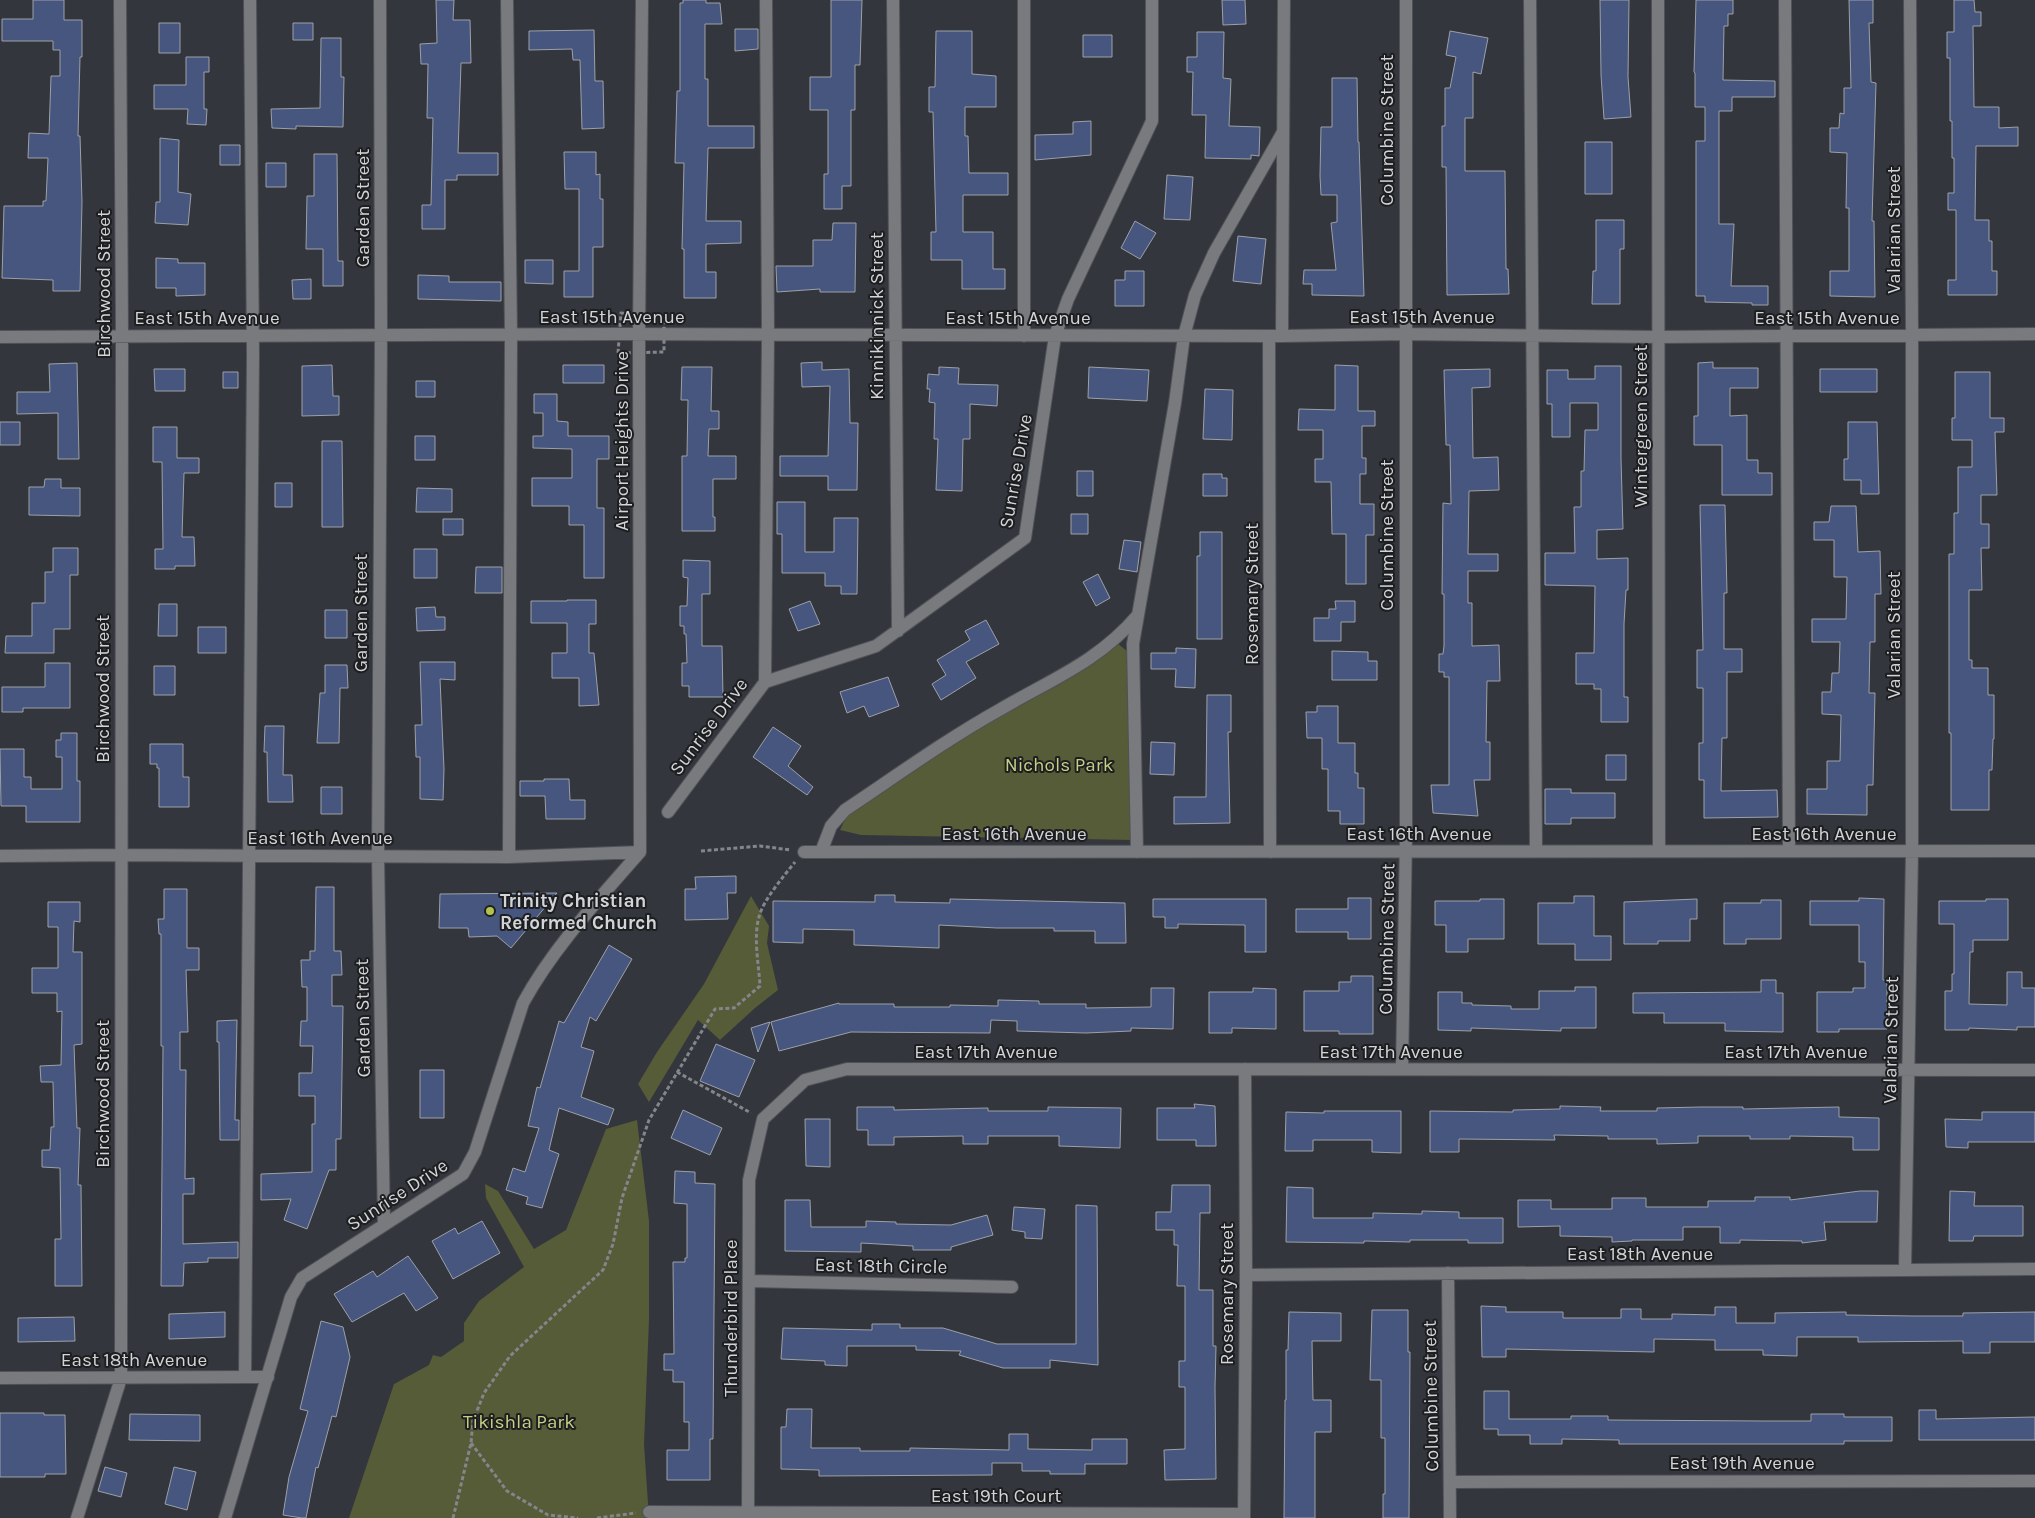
<svg xmlns="http://www.w3.org/2000/svg" width="2035" height="1518" font-family="Karla,sans-serif">
	<style>
		.green { fill: #565b38 }
		.building { fill: #46567e; stroke: #9da0a8 }
		.lines { fill: none; stroke-linecap: round; stroke-linejoin: round }
		.minor-casing { stroke: #505258; stroke-width: 14 }
		.path { stroke: #84868b; stroke-width: 3; stroke-dasharray: 4 2.5; stroke-linecap: butt }
		.minor { stroke: #797a7d; stroke-width: 12 }
		.poi-dot { fill: #b3c24b; stroke: #1c1e20; stroke-width: 2 }
		.labels { text-anchor: middle; stroke-width: 4; stroke-linejoin: round; paint-order: stroke }
		.street-label { font-size: 19px; fill: #d3d4d8; stroke: #1c1e20 }
		.park-label { font-size: 19px; fill: #c4d084; stroke: #1c1e20 }
		.poi-label { font-size: 19px; font-weight: bold; fill: #d3d4d8; stroke: #1c1e20; text-anchor: start }
	</style>
	<rect width="100%" height="100%" fill="#33363c"/>
	<path class="green" d="M1117 643 1132 655V840L861 835 840 830 850 809Z
		M751 896 769 926 767 943 778 990 755 1008 720 1040 698 1020 649 1102 638 1084 657 1052 704 984Z
		M637 1120 649 1221V1320L644 1444 649 1518H349L394 1384 429 1365 433 1355 441 1357 464 1341V1323L479 1301 524 1267 486 1198 485 1184 498 1191 534 1249 566 1230 606 1129Z"/>
	<path class="building" d="M33 0H64V20H82V57H80L78 136H80L82 202 80 291H53V280L2 278 4 206H43V201H46L48 158H28L29 133 49 134 51 76H60V50H53V41H2V19H33Z
		M436 0H454L453 20H470L471 63H461L458 153H498V175H457V180H445V229H422V205H431L433 118H427L428 64H421L420 44 437 43Z
		M683 0H706V3H720L722 24H705V79H708V126H754V148H708L706 221H741V243L706 244V272H716V298H684V249H682L684 163H675L677 91H680V3H683Z
		M831 0H862L860 65H855V110H851V186H842V209H824V174H828V110H810V77H831Z
		M1222 0H1245L1246 24 1223 25Z
		M1600 0H1629L1628 77 1631 117 1604 119 1601 75Z
		M1696 0H1733V14H1728V26H1724L1723 80 1775 81V97H1732V111H1719V224H1734L1731 286H1768V305H1752V303L1705 302V296H1696V141H1705V107H1695V73L1694 72Z
		M1849 0H1873V23H1869L1871 82 1876 83 1872 221H1874L1875 297 1830 296V271H1849V208H1846L1847 153 1830 152V128H1839L1840 113 1844 114V88H1851Z
		M1954 0H1974L1975 12H1981V26H1973L1974 107H1999V128L2018 127V146H1976L1975 220H1989V241H1992V271H1997V295H1948V280H1956V210H1948V193H1954V158H1952V121H1950V58H1947V32H1954Z
		M159 23H180V53H159Z
		M293 23H313V40H293Z
		M735 29H758V49L735 51Z
		M594 30 595 81H603L604 128 582 129 580 60H573L572 49 529 50V31Z
		M936 31H972V74L996 76V107H965V136H968L969 173H1008V195H963V232H993V269H1005V289H962V260H931V232H936L933 112H929V87H935Z
		M1450 31 1488 38 1481 74 1473 72V118H1465V171H1505L1506 269H1508L1509 294 1447 295 1446 167H1442V126H1445V88H1450L1456 57 1446 55Z
		M1197 32H1224L1223 78 1231 79 1229 126 1260 127 1259 156 1251 155V159L1205 158 1206 115H1192L1193 72H1187V57H1197Z
		M1083 35H1112V57H1083Z
		M321 38H341V77H344L343 127 296 126V129L272 128 271 109 320 108Z
		M186 57H209V72H204V109H207L206 125 187 124 188 109H154V85H186Z
		M1332 78H1357L1358 142H1359L1364 296 1312 295V284H1303L1304 270H1336L1331 223 1337 222V195H1321L1320 176 1321 127H1332Z
		M1091 121V155L1035 160V135L1073 134V122Z
		M160 138 179 140 178 192 191 194 188 225 155 223 156 202H160Z
		M1585 142H1612V194H1585Z
		M220 145H240V165H220Z
		M564 152H596V175L600 174V199H603V247H593V297H564V271H579V189H565Z
		M314 154H337L338 261H343V286H323V249H306L307 196H314Z
		M266 163H286V187H266Z
		M1167 175 1193 177 1190 220 1164 219Z
		M1596 220H1624V249H1620V304H1592L1593 271H1596Z
		M1135 221 1156 233 1140 259 1121 248Z
		M833 223H856L855 292H820V289L777 292 776 266H813V240H832Z
		M1238 236 1266 239 1261 284 1233 281Z
		M156 258 178 259V263H205V295L176 296V288H156Z
		M525 260H553V284L525 283Z
		M1125 271H1144V306H1115V280H1125Z
		M418 275 449 276V282H501V301L418 299Z
		M311 279V299H293L292 280Z
		M822 362V370L849 369 850 423H858L857 490H828V476H780V456H828L830 386 802 387 801 363Z
		M1713 362V368H1758V388H1730V416L1747 415V460H1758V473H1772V495H1722V445H1694V416H1698V363Z
		M77 363 79 459H58V413L17 414V392H50L49 364Z
		M332 365 333 396H339V415L302 416V366Z
		M563 365H604V383H563Z
		M1335 365 1358 366V411H1375V426H1362V458H1366V474H1360V504H1374V535H1366V584H1346V534H1332L1331 482H1315V459H1323V430H1298L1299 409 1335 410Z
		M1595 366H1621V459L1623 529 1597 530V559L1628 558V590H1626L1624 624V697H1628V722H1601V689H1594V684H1576V653H1594L1595 586 1545 585V553H1575L1574 507H1581V471H1584L1585 430H1598V403H1570V437H1552V404H1547V370H1568V379H1595Z
		M682 367H712L711 411H719V429H709L708 456H736V479H713V517H715V531H682V456H687L688 400H681Z
		M939 367 959 368 958 384 998 385 997 406 970 404V439H963L962 491 936 490 938 439H934L935 403 929 402 930 389H927L928 374 939 375Z
		M1089 367 1149 370 1147 401 1088 398Z
		M154 369H185V391H155Z
		M1490 369V387L1472 388 1473 458 1498 457 1499 490 1469 491 1468 554H1498V571H1468V603H1472V646L1499 645 1500 681H1487L1486 742H1490V780H1474L1478 816 1433 813 1431 785H1449V677H1444V672H1439V654H1443L1444 646V594H1442L1443 503 1451 504 1450 445H1446L1444 370Z
		M1820 369H1877V392H1820Z
		M223 372H238V388H223Z
		M1955 372H1990V418H2004V432H1995L1997 495H1981V524H1989V548H1981L1982 590H1969V660H1972V668H1988V695H1994V739H1993L1992 770H1989V810H1951V733H1949V554H1954V513H1958V467H1972V440H1952V418H1955Z
		M416 381H435V397H416Z
		M1205 389 1233 390 1232 440 1203 439Z
		M534 394H557V421L568 422V436H609V459H597V508H604V578H584V525H569V506H532V478H572V449L533 448V436H543V413H534Z
		M0 422H20V445H0Z
		M1848 422H1877L1879 494H1861V480H1844V459H1848Z
		M153 427H177V458H199V473H184L182 537H194L195 566H175V569H155V549H163L162 462H153Z
		M415 436H435V460H415Z
		M322 441H342L343 527H322Z
		M1077 471H1093V496H1077Z
		M1203 474H1222V478H1227V496H1203Z
		M45 479H61V488H80V516L29 515V487H44Z
		M275 483H292V507H275Z
		M417 488 452 489V512H416Z
		M777 502H805V552H834V518H858L857 594H841V586H825V573H782V534H777Z
		M1700 505H1725L1727 593H1724V649H1742V672H1727V738H1722L1721 791 1777 790 1778 817 1704 818V780H1699V743H1703V688H1697V650H1703Z
		M1831 506H1856L1858 552 1880 551 1881 594H1875V642H1870L1869 693H1875L1874 738 1873 785H1867V815L1807 814V789H1827V761H1840L1841 715 1822 714V692H1831L1832 673H1839L1840 642H1812V619H1846L1847 577H1834V540H1814V522H1829Z
		M1071 514H1088V534H1071Z
		M443 519H463V535H443Z
		M1200 532H1222V639H1197V556H1200Z
		M1124 540 1141 542 1137 572 1119 569Z
		M53 548H78V575H70V629H54V653H5L6 636H32V603H45V572H53Z
		M414 549H437V578H414Z
		M683 560 710 561V594H702V646H722L723 697H689V686H682V663H687L686 634H684V626H680V606H687L688 578 683 577Z
		M476 567H502V593H475Z
		M1098 574 1110 598 1096 606 1083 582Z
		M567 600H596V624H589V653H594L599 705 579 706V678H552V653H567V623H531V601H567Z
		M810 601 820 624 798 631 789 609Z
		M1335 601H1355V622H1341V641H1314V618H1329V609H1336Z
		M159 604H177V636H158Z
		M435 607 436 617H445V630L417 631 416 608Z
		M325 610H347V638H325Z
		M986 620 999 644 966 662 976 678 941 700 932 684 946 675 937 660 970 640 965 631Z
		M198 627H226V653H198Z
		M1176 648 1196 649 1195 688 1175 687 1176 669H1151V653H1176Z
		M1332 651 1368 652V661H1377V680H1332Z
		M420 662H455V680L440 679 444 769 443 800 420 799V757H416L415 725H422Z
		M45 663H70V708H23V712H2V687H45Z
		M325 665H347L348 688H340L339 743H317L320 693H325Z
		M154 666H175V695H154Z
		M888 677 899 706 869 717 864 706 847 713 840 692Z
		M1207 695H1231V732H1228L1230 823 1174 824V797H1206Z
		M1317 706H1338V743H1355V773H1358V788H1364V824H1340V811H1328V769H1322V738H1307L1306 712H1317Z
		M265 726H284L283 775H292L293 802H268L267 752H264Z
		M773 727 801 746 788 766 813 787 807 795 753 757Z
		M61 733H77V781H80V822H26V806H1L0 749H24V777H31V789H62V757H56V740H61Z
		M1151 742 1175 743 1174 775 1150 774Z
		M150 744H183V777H189V807H159V768H157V764H150Z
		M1606 755H1626V780H1606Z
		M544 779H569L570 800H585V819H546L545 796H520V781H544Z
		M321 787H342V814H321Z
		M1545 789H1571V793H1615V818H1571V824H1545Z
		M736 876V893H727L728 919 685 920V889H696L695 877Z
		M316 887H334V951H341L342 975H332V1006H343L341 1139H336V1170H329L307 1229 284 1220 291 1199 261 1200V1174L312 1172V1124H315V1096H299V1073H312L313 1046H300L301 1021H307V987H302L301 960H310V951H315Z
		M164 889H187V948H199V970H186L188 1032H180V1070H186L185 1179 194 1178V1194H183V1244L238 1242V1258H208V1262L184 1263 183 1286H161L163 1046H161V934H159L158 919H164Z
		M557 893 511 948 497 936 469 937 468 928H439L440 894Z
		M875 895H895V902L950 903V899L1125 903 1126 943H1095V931H1054V928H997L939 925V948L854 945V930L803 929V943L773 942V901L875 902Z
		M1574 896H1594V936H1611V960H1575V944H1538V903H1574Z
		M1348 898H1371V939H1348V932H1296V909H1348Z
		M1859 898 1884 899 1883 980H1887V1029H1839V1032H1817V992H1853V988H1865V962H1859V925H1810V901H1859Z
		M1153 899H1266V952H1245V925L1178 924V928H1165V917H1153Z
		M1480 899H1504V939H1468V952H1446V925H1435V901H1480Z
		M1697 899V919H1690V941H1658V944H1624V902Z
		M1986 899H2008V940H1973V952H1970L1969 1004 2007 1005V972H2022V988H2035V1027H2017V1030L1969 1028V1030H1945V991H1952V974H1954V924H1939V901H1986Z
		M1761 900H1781V939H1746V944H1724V903H1761Z
		M48 902H80V922L74 921 73 952H82V1044L74 1045 77 1128H80L78 1185H81L82 1286H55V1239H61L60 1168 42 1167V1150H50L51 1127H54L53 1082H41L40 1066 61 1065 62 1011 57 1012V993H32V968H58V927H48Z
		M609 945 632 959 596 1021 590 1017 581 1047 594 1051 581 1097 614 1109 608 1125 559 1108 549 1150 559 1154 542 1208 526 1204 528 1197 506 1190 513 1168 525 1172 539 1128 528 1126 537 1087 540 1088 559 1021 564 1023Z
		M1351 976H1373V1034H1339V1031H1304V991H1339V982H1351Z
		M1761 980H1776V993H1783V1032L1725 1031V1023H1664V1013H1633V993L1761 992Z
		M1575 987H1596V1028H1561V1031L1471 1028V1031L1438 1030V992H1462V1003H1472V1005L1511 1006V1009H1539V991H1575Z
		M1151 988H1174L1173 1029 1131 1028V1031L1086 1033 1017 1031V1021L991 1020 990 1033 851 1032 779 1051 771 1022 839 1003V1004H894V1007H950V1005L998 1006V1000L1039 1001V1004H1086V1008L1151 1007Z
		M1253 988 1276 989V1029L1232 1028V1033H1209V992H1253Z
		M237 1020 235 1120H239V1140H220L219 1042H217V1021Z
		M770 1022 758 1052 751 1028Z
		M716 1044 755 1060 739 1097 700 1081Z
		M420 1070H444V1118H420Z
		M1194 1104 1215 1106 1216 1146H1196V1140H1157V1108H1195Z
		M1560 1106 1601 1107 1600 1111H1657V1108L1701 1107H1743V1109L1839 1107V1117L1879 1118V1150H1853V1137L1790 1136V1139H1750V1136H1698V1143L1657 1144V1139H1608V1136L1554 1135 1555 1140 1459 1139V1152H1430V1111L1513 1112V1110L1560 1109Z
		M857 1107H894V1110L988 1108V1111H1048V1107L1121 1108 1120 1148 1059 1146V1136H988V1144H963V1136L894 1137V1145H868V1130H857Z
		M683 1110 722 1128 710 1155 671 1138Z
		M1324 1111H1401V1153L1372 1152V1140H1313V1151H1285L1286 1112 1324 1113Z
		M1982 1112H2035V1142H1968V1148L1946 1147 1945 1119 1982 1120Z
		M805 1119H830V1167L806 1166Z
		M675 1171 695 1172V1183L715 1184 713 1439H710V1480H667V1450H689V1422H684V1382H673V1370H664V1354H674L673 1262H685V1258H687V1204L674 1203Z
		M1172 1185H1210V1213H1200L1199 1290H1213V1346H1216L1215 1387 1216 1479 1165 1480 1164 1450 1185 1449V1387H1179V1361H1185V1286H1177L1178 1245H1174V1230H1156V1212H1171Z
		M1287 1187 1313 1188V1218H1373V1213L1422 1214V1211L1459 1212V1218H1503V1243H1468V1240H1410V1242L1364 1241V1243L1286 1242Z
		M1860 1191H1878L1877 1222H1824L1826 1240 1802 1243V1241L1740 1240V1243H1720V1227H1683V1240H1632V1241L1612 1242V1237L1560 1236V1226L1518 1227V1200H1551V1209H1612V1198H1646V1207H1708V1201H1755V1197H1790V1200Z
		M1950 1191 1975 1192 1974 1206H2023V1236H1974L1973 1241H1949Z
		M785 1200H810L811 1227H866V1221L896 1222V1224L951 1225 987 1215 993 1235 951 1247V1250H913V1246L861 1243V1252L785 1251Z
		M1076 1205 1097 1206 1098 1365 1050 1360V1368H1003L959 1355 961 1351 916 1350V1346H847V1366L825 1365V1361L781 1359 783 1328 872 1330V1324H900V1328H943L997 1344H1076Z
		M1014 1207 1045 1209 1042 1239 1025 1238V1232L1012 1230Z
		M482 1221 500 1253 453 1279 432 1241 455 1228 458 1234Z
		M408 1256 438 1298 416 1311 404 1293 352 1322 334 1294 373 1271 377 1277Z
		M1481 1306 1506 1307V1312H1563V1318H1621V1309H1641V1319H1672V1314L1715 1315V1307H1736V1323H1775V1313L1846 1312V1315L1914 1316H1963V1313L2035 1312V1342H1990V1353H1963V1341L1858 1342V1337H1797V1356L1763 1355V1350H1715V1340L1654 1339V1352L1506 1349V1357H1482Z
		M1372 1310H1408V1352H1410L1409 1518H1383V1494H1385V1438H1381V1380H1370Z
		M225 1312V1337L169 1339V1314Z
		M1289 1312 1341 1313V1341H1312L1313 1400H1331V1432H1315V1518H1284L1285 1400H1286V1350H1288Z
		M74 1317 75 1341 18 1342V1318Z
		M321 1321 343 1327 350 1357 336 1417 332 1416 318 1468 316 1467 306 1518H302L283 1515 289 1477 308 1411 300 1409Z
		M1484 1391H1509V1419H1571V1416H1608V1420L1764 1421H1811V1414H1844V1417H1892V1441H1844V1444H1619V1440L1562 1439V1444H1530V1435H1498V1429H1484Z
		M787 1409H812L811 1448H860V1451H910V1448L1009 1450V1434H1028V1449L1092 1450V1439H1127V1464H1085V1474H1050V1471H1022V1463H992V1475L819 1476V1470L781 1469V1427H786Z
		M1919 1410H1936V1419L2035 1417V1440H1919Z
		M0 1413H44V1415H65L66 1474H45V1477H0Z
		M130 1414 200 1415V1441L129 1440Z
		M105 1467 127 1473 121 1497 98 1491Z
		M174 1467 196 1472 187 1510 165 1504Z"/>
	<g class="lines">
		<defs>
			<path id="minor" d="M380 0 381 335 378 856 384 1225
				M507 0 511 335 509 857
				M893 0 898 631
				M1024 0V336
				M1530 0 1536 851
				M1658 0 1659 851
				M1785 0 1789 851
				M1269 336 1270 852
				M1282 336 1284 0
				M0 337 619 334 1282 336 1404 334 1659 337 2035 334
				M765 682 768 335 766 0
				M668 812 765 682 876 646 1025 538 1055 336 1068 299 1152 121V0
				M640 852 639 334 642 0
				M804 852 2035 851
				M821 852 831 826 845 810C896 776 947 739 1001 709 1052 679 1098 662 1138 615
				M1137 852 1133 644 1175 403 1184 336 1195 295 1214 253 1283 132
				M0 856 121 855 509 857 640 852
				M1402 1069 1406 836V0
				M1905 1270 1912 851V336L1910 0
				M1448 1273 1450 1518
				M1246 1275 2035 1269
				M749 1281 1012 1287
				M245 1377 253 354 250 0
				M0 1378 268 1377
				M1450 1482 2035 1481
				M649 1512 1243 1514
				M77 1518 121 1378 122 336 120 0
				M225 1518 291 1297 302 1278 463 1174 475 1152 523 1003C553 948 599 899 640 852
				M748 1518 749 1180 763 1119 805 1080 847 1069 2035 1070
				M1244 1518 1246 1275 1245 1069"/>
		</defs>
		<use href="#minor" class="minor-casing"/>
		<path class="path" d="M621 313 664 318V352L618 353Z
			M701 851 760 846 791 850
			M677 1072 751 1113
			M471 1443 507 1491 548 1515 578 1518
			M453 1518 471 1443 473 1421 484 1393 510 1356 603 1270 613 1244 622 1198 649 1120 715 1009 734 1008 760 986C759 965 753 938 759 917 763 900 784 876 795 862
			M597 1518 636 1513"/>
		<use href="#minor" class="minor"/>
	</g>
	<circle class="poi-dot" cx="490" cy="911" r="5"/>
	<g class="labels">
		<g class="street-label">
			<text transform="translate(1386 130) rotate(-90)" y="7">Columbine Street</text>
			<text transform="translate(362 208) rotate(-90)" y="7">Garden Street</text>
			<text transform="translate(1893 230) rotate(-90)" y="7">Valarian Street</text>
			<text transform="translate(103 284) rotate(-90)" y="7">Birchwood Street</text>
			<text x="612" y="323">East 15th Avenue</text>
			<text transform="translate(876 316) rotate(-90)" y="7">Kinnikinnick Street</text>
			<text x="1422" y="323">East 15th Avenue</text>
			<text x="207" y="324">East 15th Avenue</text>
			<text x="1018" y="324">East 15th Avenue</text>
			<text x="1827" y="324">East 15th Avenue</text>
			<text transform="translate(1640 426) rotate(-90)" y="7">Wintergreen Street</text>
			<text transform="translate(621 441) rotate(-90)" y="7">Airport Heights Drive</text>
			<text transform="translate(1015 471) rotate(-80)" y="7">Sunrise Drive</text>
			<text transform="translate(1386 535) rotate(-90)" y="7">Columbine Street</text>
			<text transform="translate(1251 594) rotate(-90)" y="7">Rosemary Street</text>
			<text transform="translate(360 613) rotate(-90)" y="7">Garden Street</text>
			<text transform="translate(1893 635) rotate(-90)" y="7">Valarian Street</text>
			<text transform="translate(102 689) rotate(-90)" y="7">Birchwood Street</text>
			<text transform="translate(708 726) rotate(-53)" y="7">Sunrise Drive</text>
			<text x="1014" y="840">East 16th Avenue</text>
			<text x="1419" y="840">East 16th Avenue</text>
			<text x="1824" y="840">East 16th Avenue</text>
			<text x="320" y="844">East 16th Avenue</text>
			<text transform="translate(1386 939) rotate(-89)" y="7">Columbine Street</text>
			<text transform="translate(362 1018) rotate(-91)" y="7">Garden Street</text>
			<text transform="translate(1890 1040) rotate(-89)" y="7">Valarian Street</text>
			<text x="986" y="1058">East 17th Avenue</text>
			<text x="1391" y="1058">East 17th Avenue</text>
			<text x="1796" y="1058">East 17th Avenue</text>
			<text transform="translate(102 1094) rotate(-90)" y="7">Birchwood Street</text>
			<text transform="translate(397 1194) rotate(-33)" y="7">Sunrise Drive</text>
			<text x="1640" y="1260">East 18th Avenue</text>
			<text transform="translate(881 1265) rotate(1)" y="7">East 18th Circle</text>
			<text transform="translate(1226 1294) rotate(-90)" y="7">Rosemary Street</text>
			<text transform="translate(730 1318) rotate(-90)" y="7">Thunderbird Place</text>
			<text x="134" y="1366">East 18th Avenue</text>
			<text transform="translate(1430 1396) rotate(-91)" y="7">Columbine Street</text>
			<text x="1742" y="1469">East 19th Avenue</text>
			<text x="996" y="1502">East 19th Court</text>
		</g>
		<g class="park-label">
			<text x="1059" y="771">Nichols Park</text>
			<text x="519" y="1428">Tikishla Park</text>
		</g>
		<g class="poi-label">
			<text x="500" y="907">Trinity Christian<tspan x="500" dy="22">Reformed Church</tspan></text>
		</g>
	</g>
</svg>
